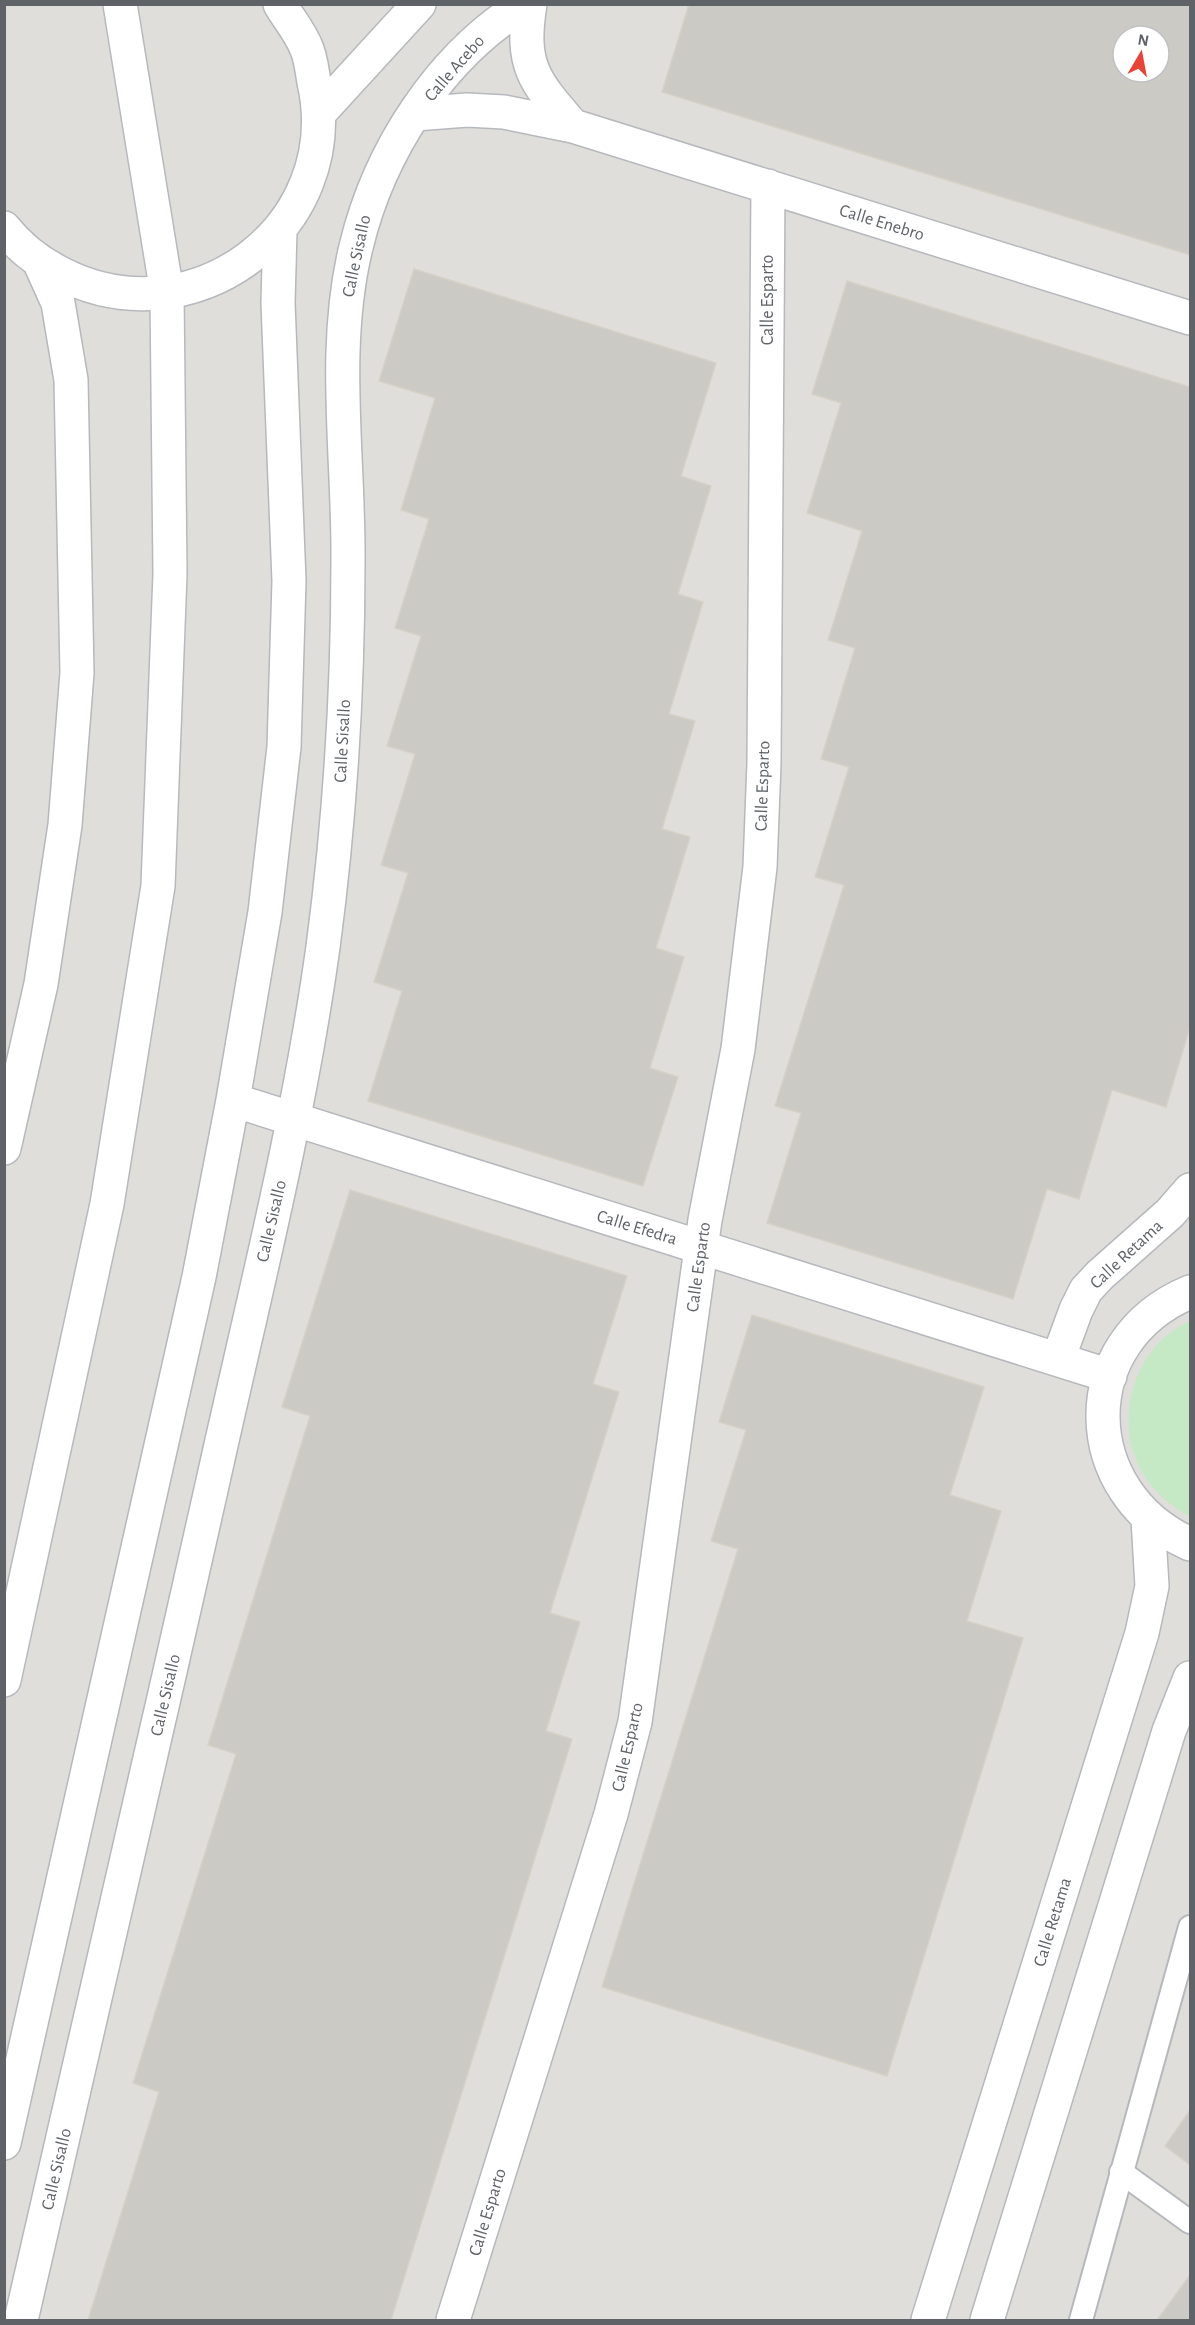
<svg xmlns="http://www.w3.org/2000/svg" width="1195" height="2325" font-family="'Alegreya Sans',sans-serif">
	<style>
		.industrial { fill: #e0deda; fill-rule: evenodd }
		.green { fill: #c5e8c5 }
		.building { fill: #cccac5; stroke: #d6d1c6; stroke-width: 1.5; fill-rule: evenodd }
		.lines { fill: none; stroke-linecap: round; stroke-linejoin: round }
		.lane-casing { stroke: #b5b8bc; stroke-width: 26 }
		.street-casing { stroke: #b5b8bc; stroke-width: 36 }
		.secondary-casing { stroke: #b6babf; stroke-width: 36 }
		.lane { stroke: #fff; stroke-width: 22 }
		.street { stroke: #fff; stroke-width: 33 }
		.secondary { stroke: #fff; stroke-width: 33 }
		.labels { text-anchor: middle; stroke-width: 4.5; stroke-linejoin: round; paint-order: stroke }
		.street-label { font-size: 18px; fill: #5f6368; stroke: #fff }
	</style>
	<rect width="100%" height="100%" fill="#f1efe8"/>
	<path class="industrial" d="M5 5H1190V2320H5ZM1123 36H1159V72H1123Z"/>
	<path class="green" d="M1190 1321V1517C1176 1508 1162 1499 1151 1485 1109 1433 1129 1348 1190 1321Z"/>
	<path class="building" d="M689 4H1190V255L662 92ZM1123 36H1159V72H1123Z
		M414 269 716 363 681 476 711 486 678 594 703 602 669 714 695 721 662 829 690 837 656 948 684 957 650 1068 678 1077 643 1186 368 1101 402 991 374 982 408 873 381 865 415 754 387 746 421 636 395 628 429 519 401 510 435 398 379 381Z
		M847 281 1190 387V1027L1166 1107 1112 1090 1079 1199 1047 1189 1013 1299 767 1223 801 1113 775 1106 844 885 815 877 849 767 821 759 855 648 828 640 862 531 807 513 841 403 812 394Z
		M350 1190 627 1276 593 1384 619 1392 550 1613 580 1622 546 1731 572 1739 391 2320H88L159 2092 133 2083 236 1754 208 1745 310 1416 282 1407Z
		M752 1315 984 1387 950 1495 1001 1511 967 1621 1023 1638 887 2076 602 1987 738 1549 711 1541 746 1430 719 1422Z
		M1190 2110V2165L1165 2146Z
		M1190 2275V2320H1157Z"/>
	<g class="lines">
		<defs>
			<path id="lane" d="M1121 2172 1190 2222
				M1081 2320 1190 1927"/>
			<path id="street" d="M530 4C520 66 534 81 573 126
				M321 111 419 4
				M415 114 467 110 504 112 573 126 1190 318
				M4 228C20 248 38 262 60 273 191 342 347 228 314 82 312 71 311 58 306 47 300 32 288 18 280 4
				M233 1100 1110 1376
				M4 1148 41 984 65 825 77 673 71 380 58 303 40 263
				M1190 1292C1072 1341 1076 1493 1190 1544
				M1058 1359 1076 1310 1086 1290 1100 1275 1170 1213 1190 1190
				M4 2143 199 1277 233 1100 265 912 284 747 289 581 278 303 280 230
				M21 2320C86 2041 150 1761 213 1481 252 1304 298 1127 323 947 340 819 348 690 348 561 349 456 331 349 356 247 379 151 440 56 525 4
				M453 2320 611 1814 635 1722 705 1220 738 1049 760 867 764 763 768 186
				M928 2320 1142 1633 1152 1586 1148 1519
				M987 2320 1169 1731 1190 1678"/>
			<path id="secondary" d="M4 1680 107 1204 158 886 170 574 167 293 120 4"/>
		</defs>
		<use href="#lane" class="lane-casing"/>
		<use href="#street" class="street-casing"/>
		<use href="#secondary" class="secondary-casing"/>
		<use href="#lane" class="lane"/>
		<use href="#street" class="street"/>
		<use href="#secondary" class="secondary"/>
	</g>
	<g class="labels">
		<g class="street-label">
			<text transform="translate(454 68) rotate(-49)" y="6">Calle Acebo</text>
			<text transform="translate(882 222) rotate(17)" y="6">Calle Enebro</text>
			<text transform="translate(356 256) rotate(-78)" y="6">Calle Sisallo</text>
			<text transform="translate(767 300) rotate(-90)" y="6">Calle Esparto</text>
			<text transform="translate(342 741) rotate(-87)" y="6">Calle Sisallo</text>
			<text transform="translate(762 786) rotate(-88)" y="6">Calle Esparto</text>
			<text transform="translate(271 1221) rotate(-77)" y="6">Calle Sisallo</text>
			<text transform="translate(637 1227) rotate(17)" y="6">Calle Efedra</text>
			<text transform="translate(1126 1254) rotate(-43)" y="6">Calle Retama</text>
			<text transform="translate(698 1267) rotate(-82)" y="6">Calle Esparto</text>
			<text transform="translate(165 1695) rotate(-77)" y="6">Calle Sisallo</text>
			<text transform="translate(627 1747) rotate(-77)" y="6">Calle Esparto</text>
			<text transform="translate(1052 1922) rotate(-73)" y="6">Calle Retama</text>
			<text transform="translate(56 2169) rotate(-77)" y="6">Calle Sisallo</text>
			<text transform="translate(487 2212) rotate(-73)" y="6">Calle Esparto</text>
		</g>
	</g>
	<rect width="1195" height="2325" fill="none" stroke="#5f6368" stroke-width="12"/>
	<g transform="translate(1141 54) rotate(10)"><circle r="28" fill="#ffffff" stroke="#bfc1c3" stroke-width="1.5"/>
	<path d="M0-4.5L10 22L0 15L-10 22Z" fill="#ea4335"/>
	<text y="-9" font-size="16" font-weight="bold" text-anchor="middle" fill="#5f6368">N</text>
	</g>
</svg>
